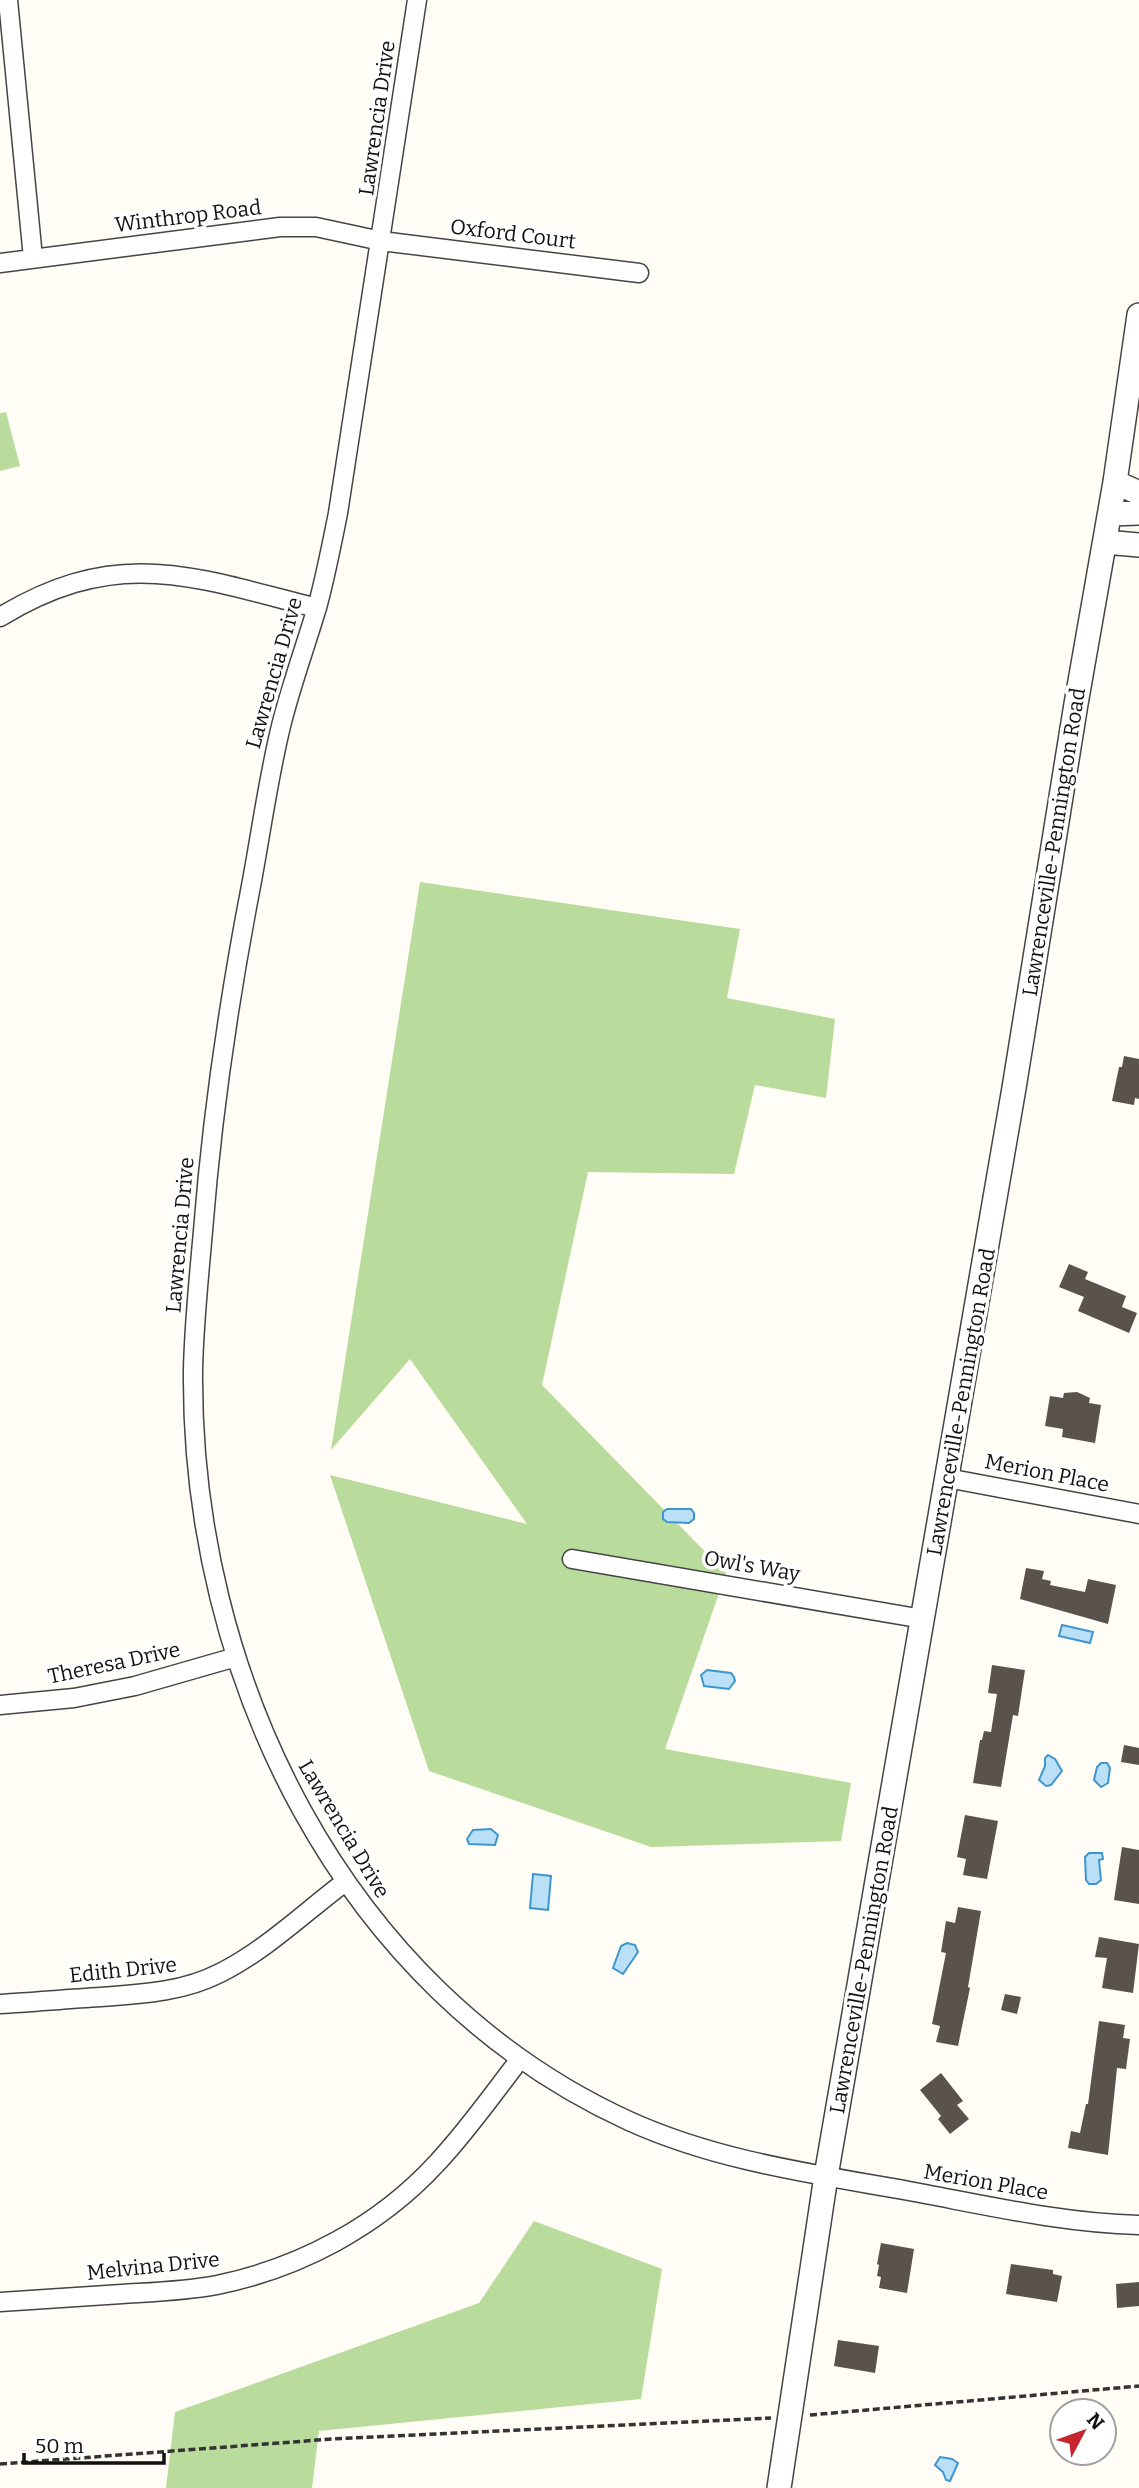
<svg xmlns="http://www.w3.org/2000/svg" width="1139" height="2488" font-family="Bitter,serif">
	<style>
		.forest { fill: #b9dc9c }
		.water { fill: #b9e0f7; stroke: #3f96cf; stroke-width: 2 }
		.building { fill: #5a524d }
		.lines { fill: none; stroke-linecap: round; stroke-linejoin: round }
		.minor-casing { stroke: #444; stroke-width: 21 }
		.tertiary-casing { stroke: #444; stroke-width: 26 }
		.path { stroke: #333; stroke-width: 3.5; stroke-dasharray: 7 3.5; stroke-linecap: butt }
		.minor { stroke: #fff; stroke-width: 18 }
		.tertiary { stroke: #fff; stroke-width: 23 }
		.labels { text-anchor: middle; stroke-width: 7; stroke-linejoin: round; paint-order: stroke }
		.street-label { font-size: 21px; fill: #111; stroke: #fff }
	</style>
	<rect width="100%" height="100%" fill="#fffdf5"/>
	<path class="forest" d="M6 412 20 466 0 471V413Z
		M420 882 740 929 727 998 835 1019 826 1098 755 1085 734 1174 588 1172 542 1385 726 1573 665 1749 851 1783 841 1841 651 1847 429 1771 330 1475 527 1524 410 1359 331 1450Z
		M534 2221 662 2269 641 2399 319 2431 312 2488H166L175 2412 479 2303Z"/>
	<path class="water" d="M667 1509H691L694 1513V1519L689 1523 667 1522 663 1519V1512Z
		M1062 1625 1093 1632 1090 1643 1059 1636Z
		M707 1670 731 1673 734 1677 735 1681 729 1689 704 1686 701 1675Z
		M1048 1755 1055 1759 1062 1771 1051 1785 1046 1786 1039 1780 1045 1766V1758Z
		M1101 1763H1107L1110 1768 1108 1783 1101 1787 1094 1780 1097 1767Z
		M491 1829 498 1835 495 1845 469 1844 467 1839 473 1830Z
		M1089 1853H1102L1103 1859 1099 1860 1101 1880 1096 1884H1089L1086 1880 1085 1857Z
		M533 1874 551 1876 548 1910 530 1908Z
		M627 1943 635 1945 638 1952 623 1974 613 1968 621 1946Z
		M940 2457 952 2459 958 2463 950 2481 946 2480 943 2472 935 2465Z"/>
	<path class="building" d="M1124 1056 1139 1059V1099L1135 1098 1134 1105 1112 1101 1119 1067H1122Z
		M1069 1264 1088 1272 1085 1279 1126 1296 1122 1307 1137 1313 1129 1333 1078 1311 1084 1297 1059 1287Z
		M1077 1392 1090 1398 1089 1403 1101 1405 1095 1443 1062 1437 1063 1429 1045 1426 1050 1396 1063 1398 1064 1393Z
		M1026 1568 1044 1571 1042 1579 1051 1581 1050 1585 1085 1592 1088 1579 1116 1585 1108 1624 1020 1599Z
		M992 1665 1025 1670 1018 1716 1013 1715 1001 1787 973 1783 980 1740H982L984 1731 991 1732 997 1694 988 1693Z
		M1124 1745 1139 1748V1765L1121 1762Z
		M965 1815 998 1821 987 1879 963 1875 966 1859 957 1857Z
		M1122 1847 1139 1850V1904L1114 1900Z
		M958 1907 981 1911 968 1987 970 1988 958 2046 936 2042 940 2026 932 2024 946 1953 941 1952 946 1921 955 1923Z
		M1099 1937 1139 1944 1133 1993 1102 1988 1107 1958 1095 1957Z
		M1005 1994 1021 1997 1017 2014 1001 2010Z
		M1099 2021 1125 2025 1123 2038 1130 2039 1126 2069 1117 2068 1108 2155 1068 2148 1071 2131 1080 2133 1086 2104H1088Z
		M941 2073 963 2101 957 2105 969 2119 950 2134 938 2119 941 2116 920 2090Z
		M881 2243 914 2249 907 2293 879 2288 881 2277 877 2276 879 2265 877 2264Z
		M1011 2264 1053 2270V2274L1062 2276 1057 2302 1006 2294Z
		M1139 2282V2306L1117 2308 1116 2284Z
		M838 2340 879 2346 875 2373 834 2366Z"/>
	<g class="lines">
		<defs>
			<path id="minor" d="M8 0 33 258
				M417 0 338 513C332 543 326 574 318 604 306 645 291 685 281 726 268 779 261 833 251 886 229 1000 212 1115 203 1231 199 1277 194 1323 193 1370 190 1675 342 1990 629 2121 717 2161 814 2174 909 2191 985 2205 1061 2223 1139 2225
				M0 263 280 227H316L381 241 639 273
				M0 617C119 545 193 577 317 608
				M947 1478 1139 1514
				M572 1559 923 1619
				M0 1705 74 1698 135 1686 236 1657
				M0 2004C34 2002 67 1999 101 1997 142 1994 183 1992 220 1973 266 1950 305 1912 345 1882
				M0 2302C41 2299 81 2297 122 2294 154 2292 186 2291 217 2285 300 2268 379 2226 437 2163 467 2131 493 2094 520 2059"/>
			<path id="tertiary" d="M1115 482 1139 493
				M1110 514 1139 513
				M1105 542 1139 545
				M779 2488 826 2176 1014 1088 1076 704 1115 482 1139 315"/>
		</defs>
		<use href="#minor" class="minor-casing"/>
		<use href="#tertiary" class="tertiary-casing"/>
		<path class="path" d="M810 2415 1139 2386
			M0 2464 332 2439 771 2418"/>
		<use href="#minor" class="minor"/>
		<use href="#tertiary" class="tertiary"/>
	</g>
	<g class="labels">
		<g class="street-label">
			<text transform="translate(377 118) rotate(-82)" y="7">Lawrencia Drive</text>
			<text transform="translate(188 216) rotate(-7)" y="7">Winthrop Road</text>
			<text transform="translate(513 234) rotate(7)" y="7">Oxford Court</text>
			<text transform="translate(274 673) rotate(-74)" y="7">Lawrencia Drive</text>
			<text transform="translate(1054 842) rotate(-81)" y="7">Lawrenceville-Pennington Road</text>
			<text transform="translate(180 1235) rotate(-85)" y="7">Lawrencia Drive</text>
			<text transform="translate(961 1402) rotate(-80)" y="7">Lawrenceville-Pennington Road</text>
			<text transform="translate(1047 1473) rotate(11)" y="7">Merion Place</text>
			<text transform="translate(752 1566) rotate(10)" y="7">Owl's Way</text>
			<text transform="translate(114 1663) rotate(-12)" y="7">Theresa Drive</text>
			<text transform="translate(344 1829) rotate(59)" y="7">Lawrencia Drive</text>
			<text transform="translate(864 1960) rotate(-80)" y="7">Lawrenceville-Pennington Road</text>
			<text transform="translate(123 1970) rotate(-6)" y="7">Edith Drive</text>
			<text transform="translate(986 2182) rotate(10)" y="7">Merion Place</text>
			<text transform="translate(153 2266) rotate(-6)" y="7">Melvina Drive</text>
		</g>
	</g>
	<g transform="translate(1083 2432) rotate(49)"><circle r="33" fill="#ffffff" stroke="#a0a0a0" stroke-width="2"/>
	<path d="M0-5L12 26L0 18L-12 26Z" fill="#c4262e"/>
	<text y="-10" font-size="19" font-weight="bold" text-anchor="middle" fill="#111111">N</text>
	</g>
	<path d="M24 2453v10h140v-10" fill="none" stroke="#111111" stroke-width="3.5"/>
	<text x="35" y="2453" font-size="21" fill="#111111" stroke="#ffffff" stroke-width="5" paint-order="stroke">50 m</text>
</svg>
